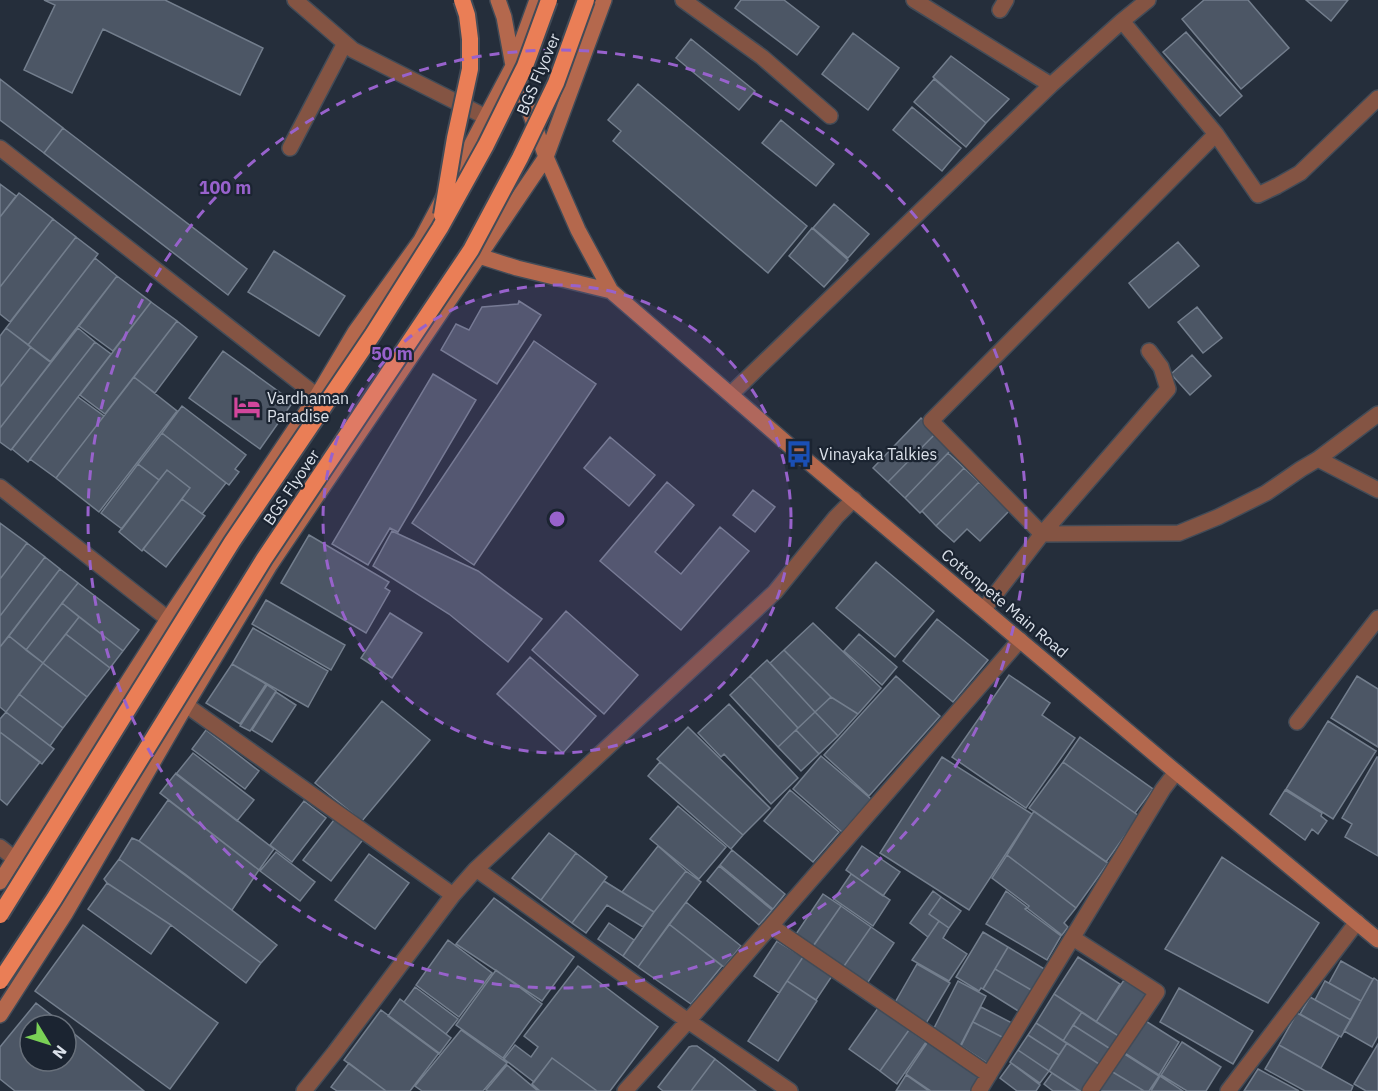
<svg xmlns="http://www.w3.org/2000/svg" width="1378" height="1091" font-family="'IBM Plex Sans',sans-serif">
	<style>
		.building { fill: #4c5665; stroke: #737e8d; stroke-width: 1.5 }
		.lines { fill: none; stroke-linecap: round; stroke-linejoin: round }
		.service-casing { stroke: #424b57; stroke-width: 18 }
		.minor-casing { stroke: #424b57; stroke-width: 18 }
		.tertiary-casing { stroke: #424b57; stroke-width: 18 }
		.secondary-casing { stroke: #424b57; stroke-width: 18 }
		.service { stroke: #845443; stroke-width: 15 }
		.minor { stroke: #845443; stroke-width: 15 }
		.tertiary { stroke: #845443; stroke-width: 15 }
		.secondary { stroke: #b4684d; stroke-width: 15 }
		.trunk-bridge-casing { stroke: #424b57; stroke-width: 20; stroke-linecap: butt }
		.trunk-bridge { stroke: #ea7e56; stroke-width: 16 }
		.ring { fill: none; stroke: #9862cc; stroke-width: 3; stroke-dasharray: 10 8 }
		.labels { text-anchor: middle; stroke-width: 4.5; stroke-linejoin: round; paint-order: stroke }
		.street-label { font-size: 16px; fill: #dbe1ea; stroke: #1b2431 }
		.poi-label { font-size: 16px; fill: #dbe1ea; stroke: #1b2431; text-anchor: start }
		.centre { fill: #9862cc; stroke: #1b2431; stroke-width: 3 }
		.ring-label { font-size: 18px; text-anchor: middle; font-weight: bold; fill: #9862cc; stroke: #1b2431; stroke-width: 4.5; stroke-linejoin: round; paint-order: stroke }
	</style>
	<rect width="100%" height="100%" fill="#252e3b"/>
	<path class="building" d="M44 0H165L263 48 240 95 103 29 72 93 24 70 55 5Z
		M741 0H784L819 27 797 55 735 8Z
		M1204 0H1248L1289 48 1241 89 1182 19Z
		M1306 0H1348L1331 21Z
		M1186 32 1242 96 1220 116 1163 52Z
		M853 33 899 68 868 110 822 74Z
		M691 39 755 91 739 110 676 58Z
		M951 56 1009 99 986 123 933 77Z
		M0 79 63 128 44 153 0 120Z
		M934 79 986 123 966 147 914 102Z
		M638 84 807 226 768 273 613 141 621 131 608 120Z
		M912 107 961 148 942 171 893 130Z
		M781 120 834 164 816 186 762 143Z
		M63 128 247 269 228 295 44 153Z
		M0 184 16 196 0 217Z
		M19 193 53 219 0 287V217Z
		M834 204 869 234 848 258 813 228Z
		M53 219 76 237 10 322 0 314V287Z
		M812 228 848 260 824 287 789 256Z
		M76 237 98 254 28 345 6 328Z
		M1178 242 1199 266 1149 308 1129 283Z
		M274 251 345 296 319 336 248 292Z
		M95 258 117 276 50 362 28 345Z
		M117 276 151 302 113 351 79 326Z
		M519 301 541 315 497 384 441 350 456 324 469 330 482 307 518 304Z
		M151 302 177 321 105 414 80 395Z
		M1197 307 1222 338 1203 353 1178 322Z
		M177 321 197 337 155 393 134 377Z
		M6 328 31 347 0 387V336Z
		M78 328 95 342 11 450 0 442V428Z
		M534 341 596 384 474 565 412 523Z
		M95 342 111 354 28 462 12 449Z
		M31 347 51 362 0 428V387Z
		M223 351 293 402 260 449 189 398Z
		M1192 355 1211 376 1190 395 1171 374Z
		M433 374 476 400 398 532 390 528 368 565 332 544Z
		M134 377 177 411 99 512 56 478Z
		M78 397 104 416 56 478 30 459Z
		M182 406 246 455 235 469 239 472 229 485 162 433Z
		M921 418 937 432 888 482 873 468Z
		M162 433 226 483 202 514 182 499 190 488 167 470 159 480 138 464Z
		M935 434 951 450 905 498 888 482Z
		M610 437 655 475 629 506 584 468Z
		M948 453 964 468 920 513 905 498Z
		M138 464 159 480 122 529 101 513Z
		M964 468 979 482 936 526 922 511Z
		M167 470 190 488 142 551 119 532Z
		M667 482 694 505 655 552 681 574 720 527 749 551 681 630 600 561Z
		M979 482 1009 511 980 541 967 529 954 542 936 526Z
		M753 490 775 507 755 532 733 515Z
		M182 499 205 516 166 567 143 549Z
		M0 523 27 543 0 579Z
		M392 531 478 571 542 619 508 662 449 614 373 566Z
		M309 535 389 582 385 588 390 591 366 633 281 583Z
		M27 543 45 557 0 616V579Z
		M45 557 60 569 0 647V616Z
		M876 562 934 611 895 657 836 608Z
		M60 569 78 583 26 650 9 636Z
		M78 583 139 630 123 651 62 603Z
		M266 600 345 645 331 670 252 624Z
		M62 603 79 617 43 663 26 650Z
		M566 611 638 675 604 714 532 650Z
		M390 613 422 633 392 678 361 658Z
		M79 617 123 651 110 668 66 634Z
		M937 619 988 660 953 702 903 661Z
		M813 623 881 688 858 714 831 697 784 650Z
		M253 628 328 671 308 707 232 664Z
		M66 634 110 668 87 697 43 663Z
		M859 634 897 667 882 685 844 651Z
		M9 636 43 663 6 712 0 707V647Z
		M784 650 831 697 815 712 770 663Z
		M530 657 596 716 563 753 497 694Z
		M767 660 815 712 798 728 750 676Z
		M43 663 87 697 63 728 19 694Z
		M232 664 266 684 240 724 206 703Z
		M1009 675 1050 703 1042 715 1075 738 1026 808 952 757Z
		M750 676 798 728 778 747 730 695Z
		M896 676 940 716 869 796 824 755Z
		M1357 676 1378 689V747L1331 718Z
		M267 685 276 691 250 731 240 726Z
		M276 692 296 705 272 742 252 730Z
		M19 694 63 728 50 746 6 712Z
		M831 697 858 714 838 736 815 712Z
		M382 701 430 740 362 821 315 783Z
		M729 704 798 778 771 804 724 754 721 757 698 733Z
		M6 712 54 749 42 764 0 732V719Z
		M815 712 838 736 819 754 796 730Z
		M1328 721 1376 751 1333 819 1286 789Z
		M688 727 770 808 743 835 657 759Z
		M206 730 259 771 245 789 192 749Z
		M796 730 819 754 801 771 778 747Z
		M0 732 40 762 7 805 0 799Z
		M1080 737 1153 789 1135 813 1063 762Z
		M193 753 254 800 237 821 176 774Z
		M821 756 871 799 842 832 793 789Z
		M942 757 1032 814 969 910 880 853Z
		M1377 757H1378V856L1345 837 1352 824 1342 818Z
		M660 762 743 835 731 849 648 776Z
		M1063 762 1139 816 1106 862 1029 808Z
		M176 773 274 849 259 870 160 793Z
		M790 790 839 832 813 862 764 821Z
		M1285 790 1322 813 1321 816 1327 821 1318 834 1312 829 1305 840 1270 814Z
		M168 800 259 870 232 910 139 841Z
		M304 801 326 818 292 862 270 845Z
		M678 806 726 847 699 879 650 839Z
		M1034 811 1108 863 1076 908 1007 855Z
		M337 816 365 837 331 881 303 860Z
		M549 833 576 853 541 900 512 878Z
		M132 838 139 841 185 874 277 945 261 963 119 859Z
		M658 846 686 871 654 912 622 892Z
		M862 846 900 872 883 896 846 870Z
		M732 850 785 894 773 909 720 865Z
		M276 852 315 882 300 901 260 871Z
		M576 853 607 877 572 923 541 900Z
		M369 854 409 883 375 929 335 900Z
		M1007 855 1076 908 1064 923 1068 927 1062 935 1027 908 1029 906 992 878Z
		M1222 857 1319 923 1268 1003 1165 949Z
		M119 859 261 963 246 983 171 925 107 883 104 879Z
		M719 866 772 910 759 925 707 881Z
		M686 871 701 882 638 967 623 956 654 912Z
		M851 874 890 900 873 926 834 899Z
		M604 881 654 912 643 927 607 905 586 933 572 923Z
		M107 883 171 925 151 954 88 909Z
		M933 891 941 897 929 914 939 921 928 937 910 923Z
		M1006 891 1027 907 1025 909 1061 936 1047 960 986 924Z
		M823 894 841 906 811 949 794 937Z
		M941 897 961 911 949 928 929 914Z
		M494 898 574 957 542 1001 456 944Z
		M686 902 741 946 724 967 669 924Z
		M841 906 871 927 842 969 812 948Z
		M939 921 949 928 943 938 967 954 949 981 912 960Z
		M609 923 634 940 623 956 598 939Z
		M669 924 722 966 691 1004 638 967Z
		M83 925 218 1023 170 1089 35 991Z
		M871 927 894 943 866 985 842 969Z
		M983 932 1008 947 983 989 981 988 979 991 956 977Z
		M448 940 492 973 459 1017 416 985Z
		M777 941 803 957 779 993 754 976Z
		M1008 947 1046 970 1033 991 995 969Z
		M803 957 832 976 816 1000 787 981Z
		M1078 957 1120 984 1096 1022 1054 994Z
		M1341 961 1373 979 1361 1001 1329 983Z
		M917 964 950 983 925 1025 893 1006Z
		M578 966 658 1027 610 1091H597L552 1058 534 1082 504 1059 515 1045 531 1057 538 1047 524 1036Z
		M995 969 1033 991 1020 1012 983 989Z
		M496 970 542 1004 503 1058 456 1025Z
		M1374 978 1378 981V1036L1372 1047 1344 1031Z
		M1124 980 1148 995 1120 1037 1096 1022Z
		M787 981 817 1001 778 1061 748 1041Z
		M958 981 986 996 960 1046 932 1032Z
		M1325 981 1361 1001 1351 1020 1315 1000Z
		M415 987 458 1019 446 1034 404 1002Z
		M1179 988 1253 1031 1233 1064 1160 1022Z
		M1054 994 1082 1012 1063 1041 1036 1023Z
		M1310 997 1351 1020 1341 1037 1300 1014Z
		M400 999 451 1038 439 1054 388 1016Z
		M36 1003 64 1025H30V1061H66V1027L144 1091H15L0 1079V1047Z
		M981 1007 1012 1023 1004 1038 973 1022Z
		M878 1008 909 1030 880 1071 849 1049Z
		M381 1010 439 1053 410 1091H386L344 1060Z
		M1082 1012 1120 1037 1112 1050 1073 1025Z
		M1297 1013 1339 1036 1321 1068 1279 1045Z
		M1144 1020 1179 1042 1159 1075 1123 1052Z
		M973 1022 1004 1038 990 1065 961 1046Z
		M1036 1023 1067 1043 1059 1055 1028 1035Z
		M1073 1025 1112 1050 1102 1066 1063 1041Z
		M461 1030 507 1063 483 1091H422L415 1086Z
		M909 1030 926 1042 897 1084 880 1071Z
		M1028 1035 1059 1055 1049 1071 1018 1050Z
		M929 1040 985 1080 978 1091H931L906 1074Z
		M1182 1042 1221 1067 1206 1091H1187L1161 1075Z
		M1067 1043 1102 1066 1085 1091H1080L1049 1071Z
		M1378 1044V1091H1366L1354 1084Z
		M1279 1045 1353 1086 1351 1091H1305L1265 1069Z
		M692 1046H697L715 1059 691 1091H663L658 1087 689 1047Z
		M1018 1050 1049 1071 1040 1083 1010 1062Z
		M1123 1053 1159 1076 1149 1091H1144L1111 1071Z
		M552 1058 597 1091H540L532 1084Z
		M715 1059 756 1091H691Z
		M349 1063 386 1091H337L331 1087Z
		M1011 1063 1040 1085 1036 1091H1017L1000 1078Z
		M507 1065 538 1091H488L486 1090Z
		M1258 1069 1299 1091H1244Z
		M1111 1071 1144 1091H1101L1099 1090Z
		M1052 1073 1078 1090 1077 1091H1053L1044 1084Z
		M906 1075 929 1091H896Z
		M1160 1076 1183 1091H1151Z"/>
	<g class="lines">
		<defs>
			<path id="service" d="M295 0 353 50 486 117
				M290 148 345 43"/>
			<path id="minor" d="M683 0 762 57 830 116
				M914 0 1051 85
				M1000 10 1006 0
				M1122 21 1216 134 1258 195 1277 186 1300 173 1378 98
				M1216 134 931 421 1042 534 1179 533 1218 517 1266 493 1301 469 1318 459 1378 414
				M0 148 317 396
				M731 394 1051 85 1122 21 1148 0
				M1318 459 1378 490
				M0 487 168 619
				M984 609 1042 534 1168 389 1161 367 1149 351
				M186 705 453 895
				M1297 722 1378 618
				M0 847 15 859
				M476 869 688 1021 790 1091
				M771 926 989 1075
				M1073 938 1157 992 1090 1091
				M304 1091 335 1052 453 895 476 869 775 592 836 517 854 499
				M625 1091 688 1021 1020 640
				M979 1091 1163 789 1176 772"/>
			<path id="tertiary" d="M1228 1091 1357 922"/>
			<path id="secondary" d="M498 0 504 17 513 66 546 157 578 230 611 291 799 454 1176 772 1378 940
				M479 256 517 268 611 291
				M0 882 168 619 317 396 355 332 421 240 513 66 537 0
				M0 1015 65 914 186 705 270 565 546 157 604 0"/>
		</defs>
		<use href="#service" class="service-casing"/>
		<use href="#minor" class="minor-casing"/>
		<use href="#tertiary" class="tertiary-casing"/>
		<use href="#secondary" class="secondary-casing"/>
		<use href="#service" class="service"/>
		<use href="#minor" class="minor"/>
		<use href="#tertiary" class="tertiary"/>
		<use href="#secondary" class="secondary"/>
		<defs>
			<path id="trunk-bridge" d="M442 215 455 138 470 69V39L467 15 462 0
				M0 915 232 542 373 334 440 228 486 145 525 66 549 0
				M0 981 54 899 264 559 471 250 520 158 556 83 586 0"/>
		</defs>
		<use href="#trunk-bridge" class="trunk-bridge-casing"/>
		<use href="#trunk-bridge" class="trunk-bridge"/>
	</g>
	<circle cx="557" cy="519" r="234" fill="#9862cc" fill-opacity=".12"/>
	<g class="ring">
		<circle cx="557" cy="519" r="234"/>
		<circle cx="557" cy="519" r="469"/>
	</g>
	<defs>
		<symbol id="hotel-bare" viewBox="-9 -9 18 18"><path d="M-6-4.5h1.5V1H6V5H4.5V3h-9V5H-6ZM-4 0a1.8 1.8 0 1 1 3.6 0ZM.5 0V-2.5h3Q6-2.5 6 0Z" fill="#d1479c" stroke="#1b2431" stroke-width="2.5" paint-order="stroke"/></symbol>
		<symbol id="bus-bare" viewBox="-9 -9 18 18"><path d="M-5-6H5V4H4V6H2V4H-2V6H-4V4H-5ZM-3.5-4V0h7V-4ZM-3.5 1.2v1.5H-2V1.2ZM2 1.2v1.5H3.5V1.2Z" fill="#1a4fb4" stroke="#1b2431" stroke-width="2.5" paint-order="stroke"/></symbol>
	</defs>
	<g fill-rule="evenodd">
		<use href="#hotel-bare" x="228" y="388" width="38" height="38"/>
		<use href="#bus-bare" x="780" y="435" width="38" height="38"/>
	</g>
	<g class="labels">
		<g class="street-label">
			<text transform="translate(538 74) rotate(-67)" y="6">BGS Flyover</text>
			<text transform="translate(291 487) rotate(-56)" y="6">BGS Flyover</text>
			<text transform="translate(1005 603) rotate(40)" y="6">Cottonpete Main Road</text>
		</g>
		<g class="poi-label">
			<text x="267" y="404">Vardhaman<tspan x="267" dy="18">Paradise</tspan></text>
			<text x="819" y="460">Vinayaka Talkies</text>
		</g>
	</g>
	<circle cx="557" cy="519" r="9" class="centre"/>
	<g class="ring-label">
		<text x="225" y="194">100 m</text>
		<text x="392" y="360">50 m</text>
	</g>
	<g transform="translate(48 1043) rotate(128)"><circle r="28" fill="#1b2431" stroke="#68707b" stroke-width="1.5"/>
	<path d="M0-4.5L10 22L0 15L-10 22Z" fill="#7ad156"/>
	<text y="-9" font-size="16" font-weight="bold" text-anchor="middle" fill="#dbe1ea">N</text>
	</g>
</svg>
